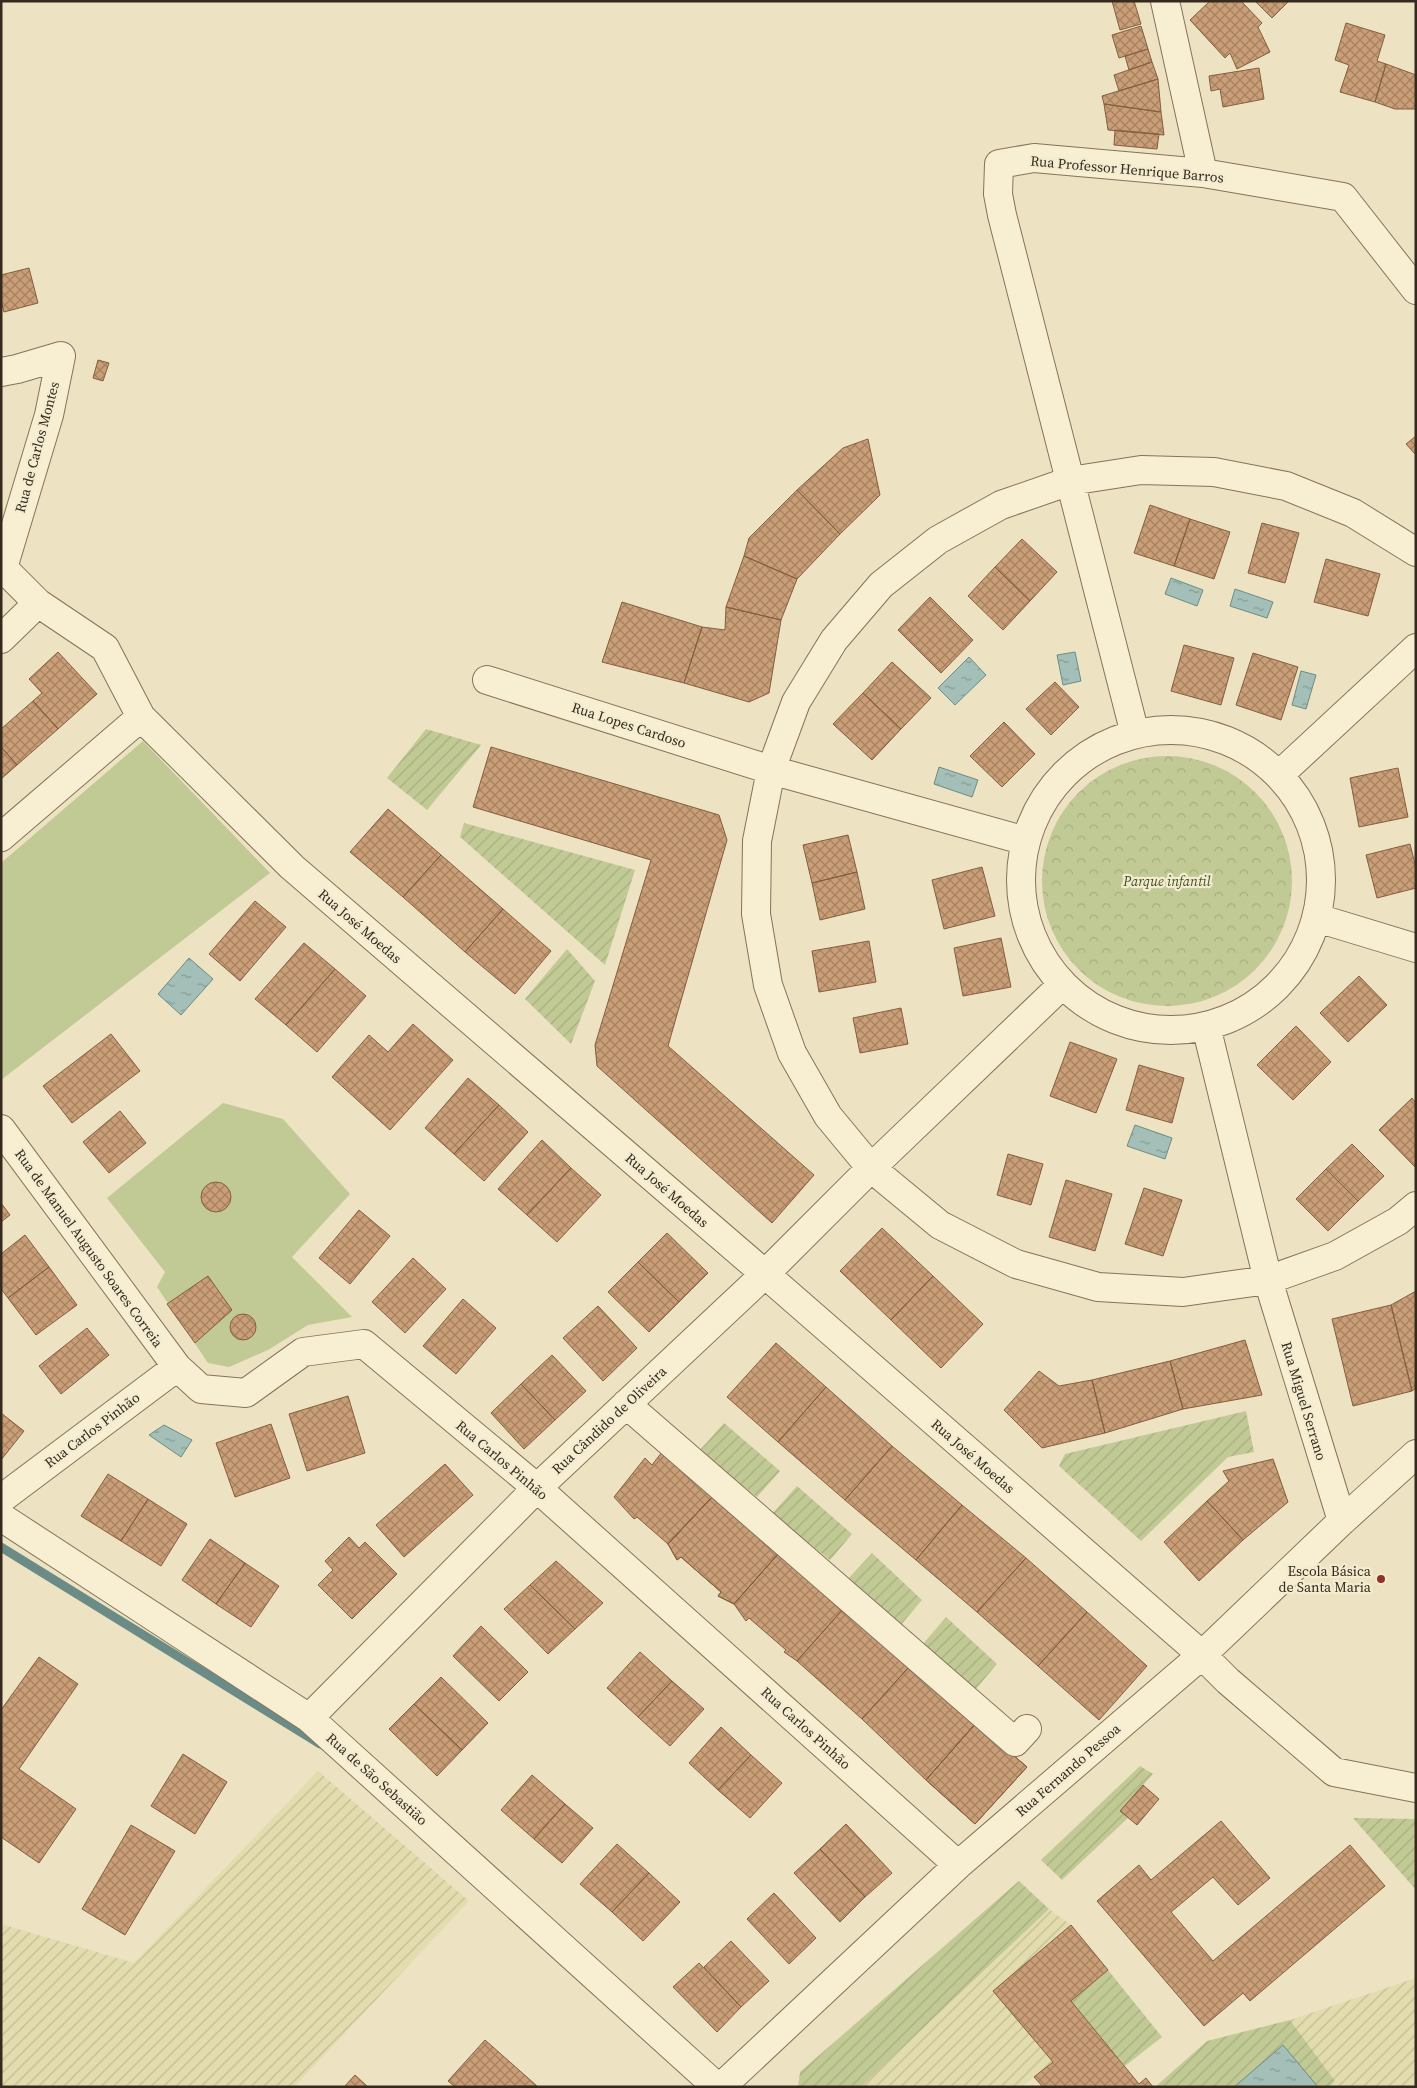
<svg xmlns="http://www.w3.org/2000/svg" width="1417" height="2088" font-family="'Source Serif 4',serif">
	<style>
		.farmland { fill: url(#farmland-furrows) }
		.grass { fill: #c1ca95 }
		.park { fill: url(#park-crowns) }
		.garden { fill: url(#garden-furrows) }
		.water { fill: url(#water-ripples); stroke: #6b8c86 }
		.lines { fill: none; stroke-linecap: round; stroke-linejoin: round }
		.stream { stroke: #6b8c86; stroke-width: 9 }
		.building { fill: url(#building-cross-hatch); stroke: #845e3f }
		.minor-casing { stroke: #857359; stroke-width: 30 }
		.minor { stroke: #f8efd3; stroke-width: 28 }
		.poi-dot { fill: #932f2a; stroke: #f4ecd0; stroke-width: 2 }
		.labels { text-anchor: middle; stroke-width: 4.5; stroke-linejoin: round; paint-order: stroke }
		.street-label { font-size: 14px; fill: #352a1d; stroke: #f4ecd0 }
		.park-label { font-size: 14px; font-style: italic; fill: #435124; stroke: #f4ecd0 }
		.poi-label { font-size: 14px; fill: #352a1d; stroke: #f4ecd0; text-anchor: end }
	</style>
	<defs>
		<pattern id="farmland-furrows" width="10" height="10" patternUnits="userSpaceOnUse" patternTransform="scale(1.25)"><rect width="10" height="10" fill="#e2dcae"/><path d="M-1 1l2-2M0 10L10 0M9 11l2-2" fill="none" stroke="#c2bd95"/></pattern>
		<pattern id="park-crowns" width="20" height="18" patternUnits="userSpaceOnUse" patternTransform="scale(1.25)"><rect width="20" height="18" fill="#c1ca95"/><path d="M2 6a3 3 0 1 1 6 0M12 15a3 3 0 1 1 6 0" fill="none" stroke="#a6ae80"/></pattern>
		<pattern id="garden-furrows" width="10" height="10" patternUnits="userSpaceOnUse" patternTransform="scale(1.25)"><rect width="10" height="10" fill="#c1ca95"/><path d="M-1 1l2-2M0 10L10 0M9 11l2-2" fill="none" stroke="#a6ae80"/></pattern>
		<pattern id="water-ripples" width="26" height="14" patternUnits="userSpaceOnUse" patternTransform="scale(1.25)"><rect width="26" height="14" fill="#a3bfb8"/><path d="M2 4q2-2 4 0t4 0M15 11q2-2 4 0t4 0" fill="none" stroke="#869b95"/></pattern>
		<pattern id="building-cross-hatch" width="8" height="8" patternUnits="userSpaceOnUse" patternTransform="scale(1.25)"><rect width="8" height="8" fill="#ca9e77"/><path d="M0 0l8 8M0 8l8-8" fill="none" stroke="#a58161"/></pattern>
	</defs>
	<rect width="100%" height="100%" fill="#ede2c1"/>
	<path class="farmland" d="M318 1771 469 1901 294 2087H1V1924L134 1963Z
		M1049 1909 1071 1925 993 1991 1053 2062 1024 2085 1025 2087H861Z
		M1416 1978V2087H1329L1335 2081 1290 2020Z"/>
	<path class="grass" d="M143 741 270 873 1 1080V863Z
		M223 1103 283 1119 350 1194 292 1257 352 1317 308 1325 268 1350 229 1367 208 1363 157 1287 165 1272 107 1198Z"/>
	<path class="park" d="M1042 881a125 125 0 1 1 250 0a125 125 0 1 1-250 0Z"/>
	<path class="garden" d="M426 729 481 745 427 810 387 778Z
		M464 823 635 870 605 965 460 837Z
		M567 949 595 981 571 1044 525 999Z
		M1246 1411 1254 1452 1228 1457 1141 1541 1059 1466 1065 1454Z
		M724 1423 780 1471 757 1497 699 1451Z
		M797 1486 852 1534 830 1560 772 1514Z
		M872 1553 922 1600 900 1626 847 1580Z
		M946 1617 997 1664 975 1690 923 1644Z
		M1140 1766 1153 1774 1120 1811 1128 1818 1062 1880 1041 1860Z
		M1353 1818 1416 1819V1890Z
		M1019 1881 1049 1909 861 2087H798L800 2072Z
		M1108 1970 1162 2037 1125 2066 1071 2001Z
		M1290 2020 1335 2081 1329 2087H1155L1207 2041Z"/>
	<path class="water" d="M1171 578 1203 590 1197 606 1165 594Z
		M1235 589 1273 602 1267 618 1230 606Z
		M1075 652 1081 681 1063 685 1057 655Z
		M969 657 986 675 955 705 938 688Z
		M1301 671 1316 675 1306 709 1292 705Z
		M939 767 978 780 972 797 934 784Z
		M189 958 213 979 181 1015 158 994Z
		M1135 1125 1172 1138 1165 1159 1127 1146Z
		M164 1425 192 1440 181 1457 149 1435Z
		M1283 2045 1318 2087H1234Z"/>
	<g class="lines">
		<path class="stream" d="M1 1547 320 1744"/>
	</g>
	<path class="building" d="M1112 1H1134L1141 24 1120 30Z
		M1210 1H1241L1262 23 1258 27 1270 52 1237 69 1230 53 1225 58 1190 20Z
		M1255 1H1289L1272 18Z
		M1346 23 1385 35 1377 61 1386 64 1375 102 1340 92 1349 65 1335 60Z
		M1141 26 1148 49 1119 58 1112 35Z
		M1148 49 1152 62 1129 70 1125 56Z
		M1152 62 1158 79 1119 91 1114 75Z
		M1386 64 1416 75V109H1395L1375 102Z
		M1259 68 1264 99 1223 107 1220 89 1211 91 1209 76Z
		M1158 79 1161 112 1104 104 1102 96Z
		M1104 104 1161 112 1164 135 1108 130Z
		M1115 130 1159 134 1157 149 1114 145Z
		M29 268 38 303 4 312 1 301V275Z
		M98 360 109 363 103 381 93 378Z
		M1416 436V455L1406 444Z
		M868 439 880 495 840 534 797 490 843 448Z
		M797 490 840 534 797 579 744 556 749 538Z
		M1150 505 1190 519 1174 566 1134 553Z
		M1190 519 1230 532 1214 579 1174 566Z
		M1262 523 1299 533 1285 583 1248 573Z
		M1022 539 1057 572 1030 601 995 567Z
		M744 556 797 579 781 620 726 607Z
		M1326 559 1380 574 1368 616 1314 602Z
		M995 567 1030 601 1003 630 968 596Z
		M930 597 973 640 941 673 898 630Z
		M622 602 702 627 684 683 602 662Z
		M726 607 781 620 769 693 749 702 684 683 702 627 725 630Z
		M1184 645 1234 658 1221 705 1171 691Z
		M58 652 97 694 58 729 33 701 42 693 29 679Z
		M1253 653 1298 667 1281 720 1236 705Z
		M892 662 931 698 901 729 863 693Z
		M1055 682 1079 707 1051 735 1026 709Z
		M863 693 901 729 872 760 833 724Z
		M33 701 58 729 17 765 1 747V729Z
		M1004 722 1035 754 1002 787 970 756Z
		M1 747 17 765 1 779Z
		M491 747 719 815 727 840 668 1046 814 1175 772 1223 597 1066 595 1045 651 860 473 807Z
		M1398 768 1408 817 1359 827 1350 778Z
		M388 809 441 855 403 897 350 852Z
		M848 835 857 872 812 883 803 845Z
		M1410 844 1416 868V888L1377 898 1366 855Z
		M441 855 503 909 465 952 403 897Z
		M982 867 995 916 944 929 932 880Z
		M857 872 865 909 820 920 812 883Z
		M255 901 286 927 240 981 209 954Z
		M503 909 551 951 515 994 465 952Z
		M1001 938 1011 987 963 996 954 948Z
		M869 941 876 982 819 992 812 951Z
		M304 943 335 969 286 1025 255 999Z
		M335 969 366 996 317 1052 286 1025Z
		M1359 976 1387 1005 1348 1042 1320 1013Z
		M901 1008 908 1044 860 1053 853 1018Z
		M413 1024 453 1060 390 1130 332 1077 369 1035 388 1052Z
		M1296 1026 1331 1062 1293 1100 1257 1065Z
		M111 1034 140 1071 72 1123 43 1086Z
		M1070 1042 1117 1059 1096 1113 1050 1096Z
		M1139 1065 1184 1078 1172 1123 1126 1110Z
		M468 1078 499 1105 454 1154 425 1128Z
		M1412 1098 1416 1103V1168L1379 1130Z
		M499 1105 528 1132 484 1181 454 1154Z
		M120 1111 146 1143 109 1173 83 1142Z
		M542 1140 571 1168 527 1215 498 1189Z
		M1352 1144 1384 1176 1358 1201 1326 1169Z
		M1008 1154 1043 1164 1031 1205 997 1195Z
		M571 1168 601 1195 557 1242 527 1215Z
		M1326 1169 1358 1201 1328 1231 1296 1199Z
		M1066 1180 1112 1194 1095 1251 1049 1237Z
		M201 1197a15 15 0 1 1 30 0a15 15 0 1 1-30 0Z
		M1144 1188 1182 1200 1163 1256 1125 1244Z
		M1 1203 10 1215 1 1222Z
		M359 1210 390 1236 350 1284 319 1258Z
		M882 1228 933 1276 891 1320 840 1271Z
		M667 1233 708 1273 679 1302 638 1262Z
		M25 1235 49 1267 8 1298 1 1289V1254Z
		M413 1258 446 1289 405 1333 372 1302Z
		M638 1262 679 1302 649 1332 608 1292Z
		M49 1267 77 1305 36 1335 8 1298Z
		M208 1276 232 1310 195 1343 167 1304Z
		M933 1276 983 1324 941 1368 891 1320Z
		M1416 1291V1388L1412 1391 1391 1305Z
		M463 1299 496 1328 456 1374 423 1346Z
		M1391 1305 1412 1391 1353 1406 1332 1319Z
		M598 1306 637 1348 603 1381 563 1338Z
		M230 1327a13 13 0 1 1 26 0a13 13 0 1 1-26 0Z
		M87 1328 109 1355 61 1394 39 1366Z
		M1245 1340 1262 1395 1183 1409 1170 1361Z
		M776 1343 826 1387 778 1442 727 1397Z
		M552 1355 586 1391 555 1420 521 1384Z
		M1170 1361 1183 1409 1105 1433 1092 1380Z
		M1039 1371 1059 1386 1092 1380 1105 1433 1042 1448 1004 1410Z
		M521 1384 555 1420 524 1449 491 1413Z
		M826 1387 892 1446 845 1500 778 1442Z
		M348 1396 365 1453 307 1471 289 1414Z
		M1 1413 24 1431 1 1460Z
		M271 1424 290 1478 235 1497 216 1443Z
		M892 1446 962 1505 916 1560 845 1500Z
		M665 1448 681 1467 682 1471 712 1497 668 1544 637 1517 634 1519 614 1497 645 1458 652 1465Z
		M1273 1459 1288 1502 1243 1540 1207 1501 1229 1481 1223 1471Z
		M445 1464 473 1495 404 1557 376 1525Z
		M108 1474 148 1499 121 1541 81 1516Z
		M712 1497 778 1554 734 1604 718 1596 721 1592 681 1557 677 1560 668 1544Z
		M712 1497 778 1554 734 1604 718 1596 721 1592 681 1557 677 1560 668 1544Z
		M148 1499 187 1524 161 1566 121 1541Z
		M1207 1501 1243 1540 1199 1581 1164 1542Z
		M962 1505 1026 1558 977 1612 916 1560Z
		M349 1537 359 1548 365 1542 397 1574 352 1619 318 1585 333 1570 325 1561Z
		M210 1539 245 1563 216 1604 182 1580Z
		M778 1554 844 1608 797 1661 784 1652 786 1650 749 1618 746 1621 734 1604Z
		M1026 1558 1087 1612 1038 1666 977 1612Z
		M556 1561 603 1603 575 1629 530 1585Z
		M245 1563 279 1586 251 1627 216 1604Z
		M530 1585 575 1629 548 1654 504 1609Z
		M844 1608 909 1667 862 1719 797 1661Z
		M1087 1612 1147 1666 1099 1720 1038 1666Z
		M481 1626 528 1672 499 1701 453 1656Z
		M640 1652 672 1681 638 1717 607 1688Z
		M39 1657 78 1684 19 1769 76 1809 39 1863 1 1837V1710Z
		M909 1667 976 1723 926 1780 862 1719Z
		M441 1677 488 1723 462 1750 414 1704Z
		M672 1681 704 1709 670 1746 638 1717Z
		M414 1704 462 1750 437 1776 389 1729Z
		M976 1723 1027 1767 975 1824 926 1780Z
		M976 1723 1027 1767 975 1824 926 1780Z
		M721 1727 751 1755 718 1790 689 1763Z
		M183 1754 227 1782 195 1834 151 1806Z
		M751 1755 782 1783 750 1818 718 1790Z
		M532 1775 565 1804 534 1839 501 1810Z
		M1143 1785 1159 1799 1137 1825 1120 1811Z
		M565 1804 593 1828 562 1863 534 1839Z
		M1221 1821 1270 1878 1238 1905 1213 1877 1171 1912 1213 1961 1350 1845 1385 1886 1250 2001 1243 1993 1204 2026 1097 1901 1139 1865 1151 1880Z
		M846 1824 892 1873 865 1897 820 1849Z
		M131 1825 175 1851 125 1935 82 1909Z
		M617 1844 649 1873 612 1912 580 1884Z
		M820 1849 865 1897 840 1922 794 1873Z
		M649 1873 680 1902 643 1941 612 1912Z
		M774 1893 816 1938 789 1964 747 1919Z
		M1071 1925 1108 1970 1071 2001 1139 2084 1146 2078 1153 2087H1043L1034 2077 1053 2062 993 1991Z
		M731 1941 769 1981 741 2007 704 1967Z
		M699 1963 741 2007 717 2032 673 1987Z
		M485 2040 537 2086 455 2087 448 2081Z
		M355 2075 368 2087H344Z"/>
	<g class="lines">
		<defs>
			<path id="minor" d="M1165 1 1203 173
				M1 372 17 369 61 356 49 415 3 568
				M1416 552 1353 513 1286 486 1214 472 1141 470 1070 481 1001 505 938 540 881 585 834 640 796 702 771 770 757 841 756 914 768 985 792 1053 828 1116 871 1168 940 1225 1016 1264 1098 1287 1183 1292 1268 1280 1335 1256 1398 1221 1416 1206
				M3 568 38 603 105 648 141 717 292 867 765 1274 1202 1655 1228 1681 1334 1772 1416 1788
				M1 639 38 603
				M487 680 771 770 1026 841
				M1021 880a150 150 0 1 1 300 0a150 150 0 1 1-300 0Z
				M1135 734 1002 215 998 194 999 164 1034 158 1203 173 1343 197 1416 290
				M1279 775 1416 648
				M1 837 141 717
				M1317 918 1416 948
				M1206 1026 1268 1280 1342 1521
				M1 1129 177 1367 201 1389 246 1393 303 1352 364 1344 537 1488 958 1865
				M626 1404 1015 1742 1027 1729
				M1 1499 177 1367
				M1 1517 309 1718 717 2087
				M309 1718 537 1488 765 1274 871 1168 1063 984
				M721 2087 958 1865 1202 1655 1342 1521 1416 1454"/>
		</defs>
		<use href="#minor" class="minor-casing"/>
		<use href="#minor" class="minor"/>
	</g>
	<circle class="poi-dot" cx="1381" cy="1579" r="5"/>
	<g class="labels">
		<g class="street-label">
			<text transform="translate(1127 169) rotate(5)" y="5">Rua Professor Henrique Barros</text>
			<text transform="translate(37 447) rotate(-75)" y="5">Rua de Carlos Montes</text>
			<text transform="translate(629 725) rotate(18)" y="5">Rua Lopes Cardoso</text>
			<text transform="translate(360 926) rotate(41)" y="5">Rua José Moedas</text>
			<text transform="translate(667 1190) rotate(41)" y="5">Rua José Moedas</text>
			<text transform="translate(89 1248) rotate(54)" y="5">Rua de Manuel Augusto Soares Correia</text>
			<text transform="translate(1304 1401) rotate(73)" y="5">Rua Miguel Serrano</text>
			<text transform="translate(609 1420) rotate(-43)" y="5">Rua Cândido de Oliveira</text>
			<text transform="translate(92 1430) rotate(-37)" y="5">Rua Carlos Pinhão</text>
			<text transform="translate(973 1456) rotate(41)" y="5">Rua José Moedas</text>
			<text transform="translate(502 1460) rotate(40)" y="5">Rua Carlos Pinhão</text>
			<text transform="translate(806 1728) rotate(42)" y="5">Rua Carlos Pinhão</text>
			<text transform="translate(1068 1770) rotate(-41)" y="5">Rua Fernando Pessoa</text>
			<text transform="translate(377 1779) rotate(42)" y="5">Rua de São Sebastião</text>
		</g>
		<g class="park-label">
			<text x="1167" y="886">Parque infantil</text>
		</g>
		<g class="poi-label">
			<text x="1371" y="1576">Escola Básica<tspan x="1371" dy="16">de Santa Maria</tspan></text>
		</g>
	</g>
	<rect width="1417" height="2088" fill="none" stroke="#352a1d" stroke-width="5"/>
</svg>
